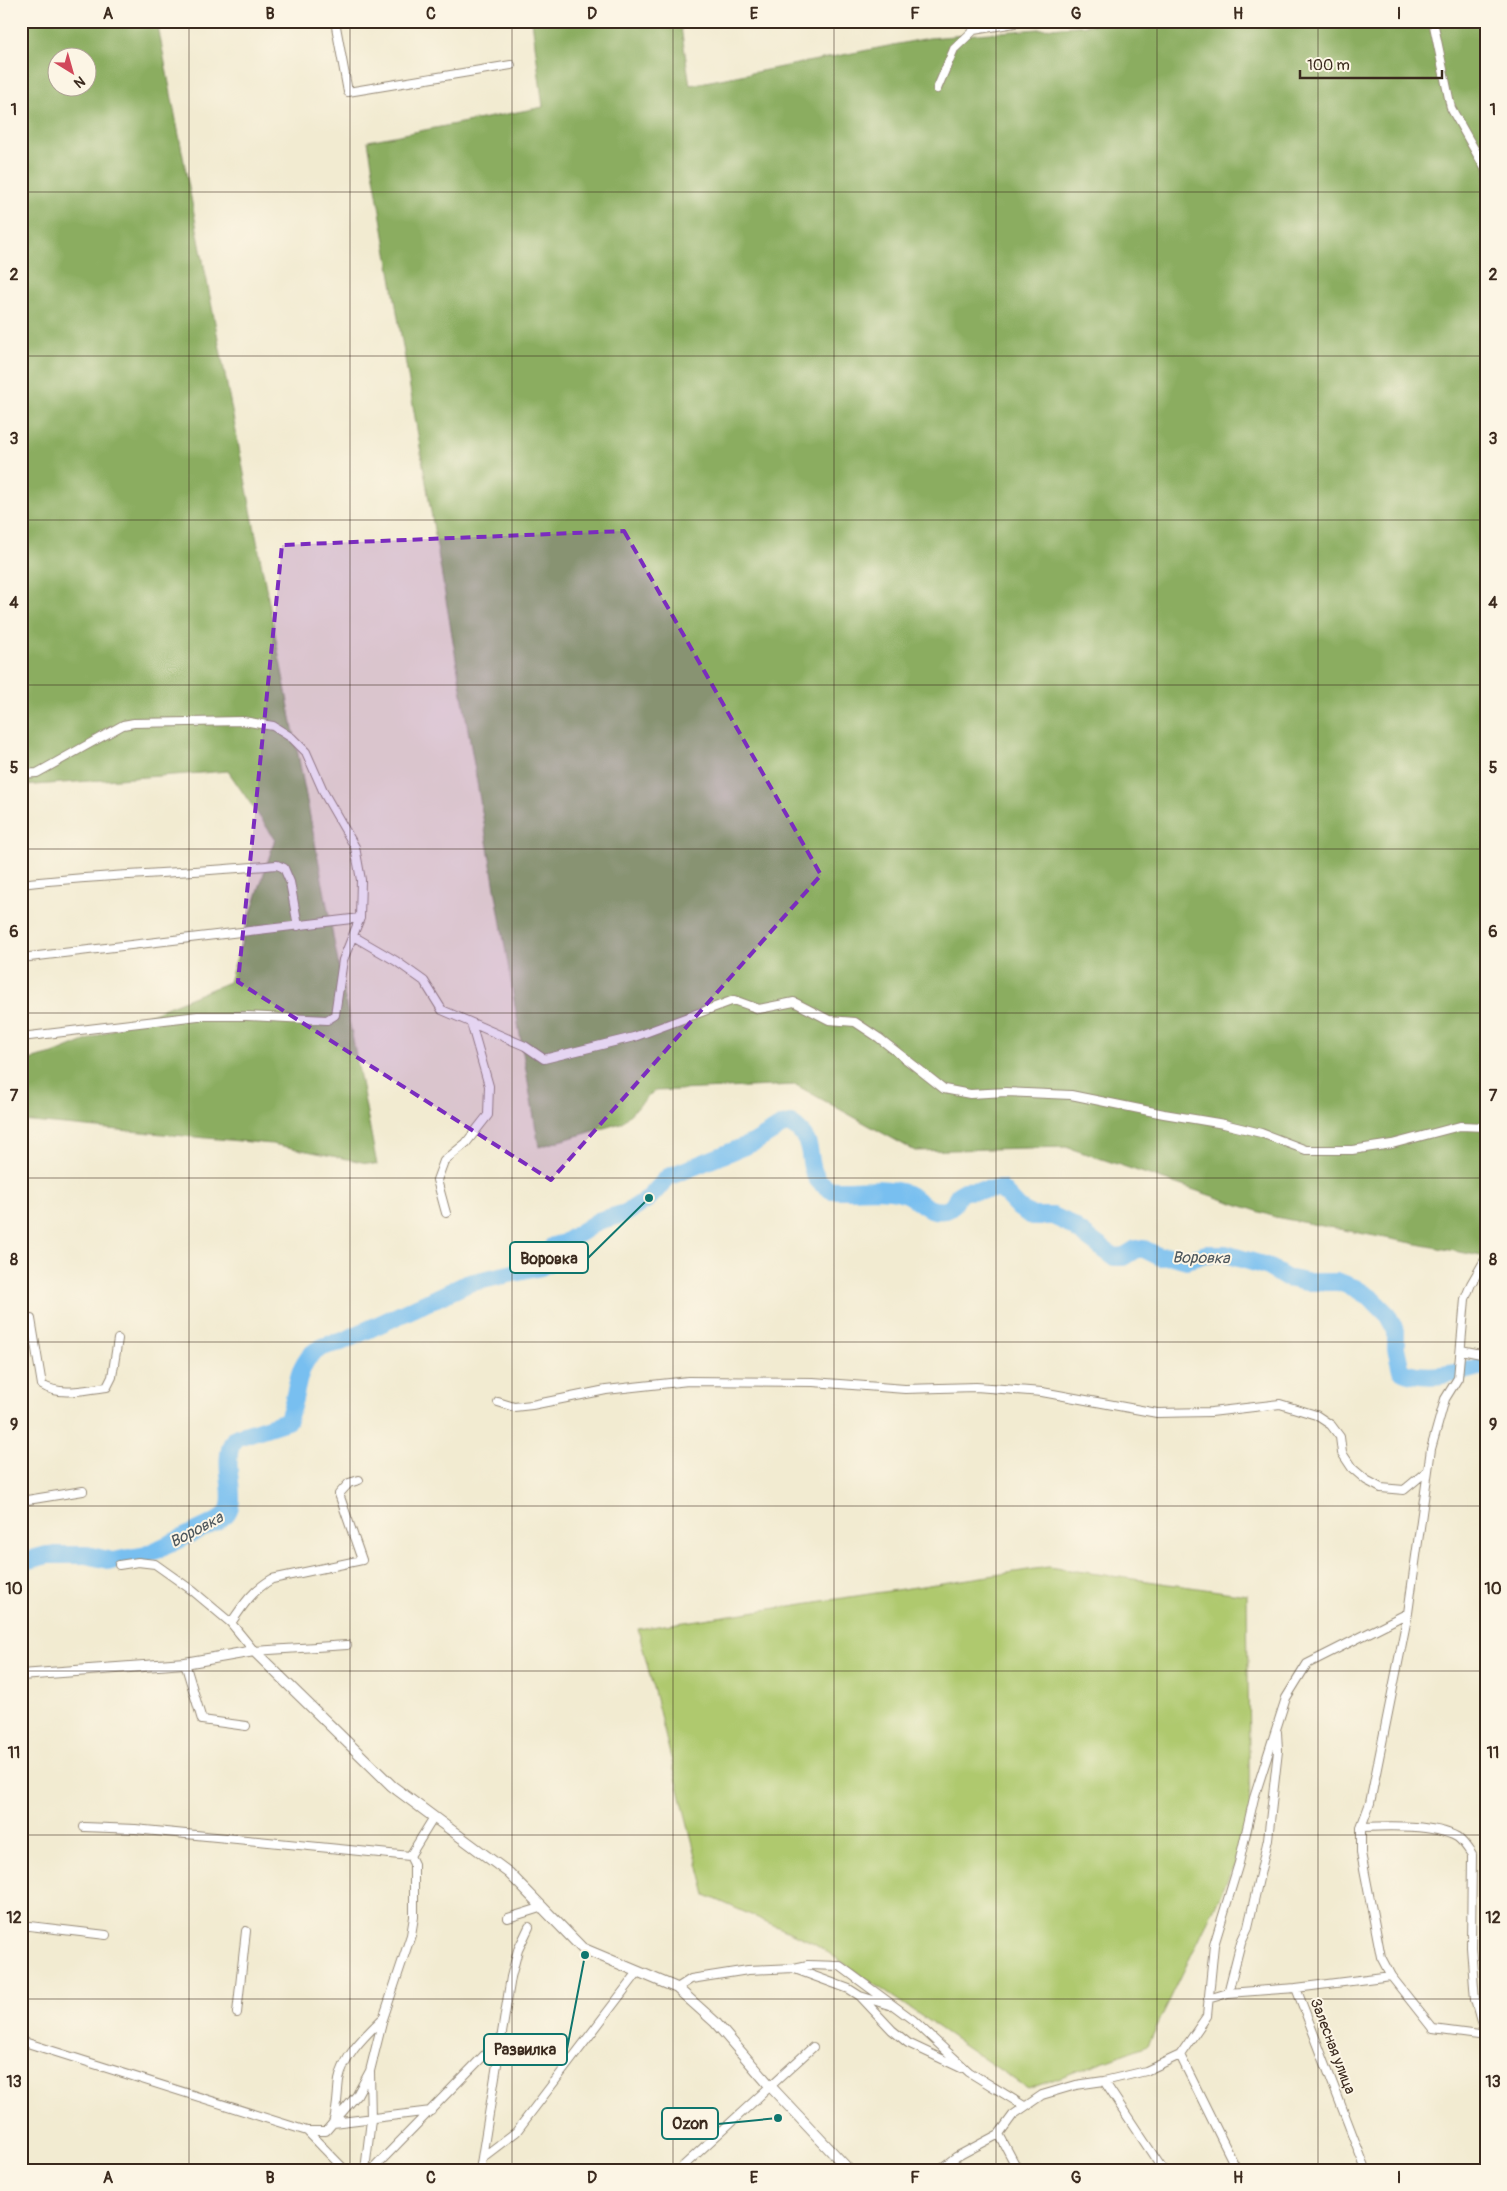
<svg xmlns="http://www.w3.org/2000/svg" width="1507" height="2191" font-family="Pangolin,sans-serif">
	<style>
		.green { fill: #afc96e; stroke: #757a46 }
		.forest { fill: #8bad61; stroke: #636c40; fill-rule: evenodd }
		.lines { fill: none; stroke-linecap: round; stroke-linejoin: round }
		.river { stroke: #78bff0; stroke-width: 18 }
		.street-casing { stroke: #968a78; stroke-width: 10 }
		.secondary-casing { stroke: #968a78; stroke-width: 12 }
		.street { stroke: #fff; stroke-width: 8 }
		.secondary { stroke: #fff; stroke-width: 10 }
		.marked { fill: #7b2cbf; fill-opacity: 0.2; stroke: #7b2cbf; stroke-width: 4; stroke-dasharray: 10 6; stroke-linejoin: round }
		.grid { fill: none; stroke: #3b2a1e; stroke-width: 1; stroke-opacity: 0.55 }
		.labels { text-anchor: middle; stroke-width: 4; stroke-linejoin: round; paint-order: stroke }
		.street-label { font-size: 15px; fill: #3b2a1e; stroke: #fcf5e5 }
		.water-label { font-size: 16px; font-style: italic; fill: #4d575d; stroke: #fcf5e5 }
		.leader { fill: none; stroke: #0f766e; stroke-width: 2 }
		.callout-dot { fill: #0f766e; stroke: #fcf5e5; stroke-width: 2 }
		.callout { fill: #fcf5e5; stroke: #0f766e; stroke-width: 2 }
		.callout-label { font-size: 16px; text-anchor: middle; font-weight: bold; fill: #3b2a1e }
		.neatline { fill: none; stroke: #3b2a1e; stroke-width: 2 }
		.grid-label { font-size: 16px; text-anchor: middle; font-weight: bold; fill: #3b2a1e }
	</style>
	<rect width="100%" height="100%" fill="#fcf5e5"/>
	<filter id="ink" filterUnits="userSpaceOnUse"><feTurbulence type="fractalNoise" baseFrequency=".02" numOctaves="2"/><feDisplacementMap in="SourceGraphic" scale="10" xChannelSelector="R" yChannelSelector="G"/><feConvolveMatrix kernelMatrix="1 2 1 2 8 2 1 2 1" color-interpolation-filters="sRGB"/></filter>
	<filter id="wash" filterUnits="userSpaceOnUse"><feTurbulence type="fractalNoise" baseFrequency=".0096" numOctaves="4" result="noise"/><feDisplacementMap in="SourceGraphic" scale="20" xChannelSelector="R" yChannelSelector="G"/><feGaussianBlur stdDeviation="1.12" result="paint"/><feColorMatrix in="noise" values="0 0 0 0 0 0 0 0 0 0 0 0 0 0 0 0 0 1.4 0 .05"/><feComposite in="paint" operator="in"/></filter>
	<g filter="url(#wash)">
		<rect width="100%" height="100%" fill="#f2ebd1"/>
		<path class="green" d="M1048 1567 1247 1595 1250 1833 1148 2045 1028 2089 814 1943 706 1895 638 1629Z"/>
		<path class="forest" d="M21 21H157L377 1165 272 1144 21 1121V1062L53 1054 229 982 275 839 228 771 21 786ZM58 58H88V88H58Z
			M532 21H680L690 85 929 38 1135 21H1486V1257L1275 1217 1066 1147 915 1151 796 1085 654 1091 621 1123 539 1147 368 141 543 107Z"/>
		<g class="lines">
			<path class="river" d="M21 1562 47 1555H87L112 1561 146 1555 218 1521C221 1518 225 1516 227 1513 239 1497 219 1460 235 1438L287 1421C303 1385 290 1350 341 1342L469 1283 541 1267 548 1263 553 1246 564 1243 598 1221 626 1213 649 1198 668 1177 755 1142 781 1126 791 1124C819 1143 804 1162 818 1180 821 1184 827 1187 831 1190 855 1191 880 1186 904 1193 919 1197 925 1214 946 1210 953 1208 956 1201 958 1195L965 1191 1001 1189 1019 1208 1032 1216H1053L1068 1223 1114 1257H1123L1136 1249H1144L1160 1257 1173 1256 1187 1260 1206 1254H1225L1266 1266 1286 1278 1306 1282H1339L1355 1288 1371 1298 1387 1314 1396 1331V1348L1401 1370C1426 1382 1459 1373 1486 1365"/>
		</g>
	</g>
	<g filter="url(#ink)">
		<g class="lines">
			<defs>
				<path id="street" d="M335 21 348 92 511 65
					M1433 21 1451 108 1486 170
					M937 89 954 49 974 30 1026 21
					M21 774 37 773 123 725 134 723 243 721 273 726 292 738 306 752 325 795 355 847 361 880 360 918 343 960 335 1015 327 1020 246 1016H198L21 1037
					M21 884C106 874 192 873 277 865L284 868 290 882 298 926
					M353 936 396 961 424 981 442 1010 525 1046 544 1059 634 1037 734 1000 759 1009 794 1002 829 1020 855 1022 879 1038 944 1089 970 1094 1006 1092 1071 1095 1164 1114 1224 1124 1261 1133 1306 1150H1352L1392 1144 1460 1126 1486 1127
					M21 958 360 918
					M446 1213 437 1180 444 1161 466 1143 488 1115 489 1086 471 1023
					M1486 1258 1471 1284 1465 1299 1458 1378 1445 1399 1431 1449 1408 1613 1370 1803 1361 1827V1853L1381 1957 1391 1976 1433 2029 1486 2036
					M21 1319H31L42 1385C61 1397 87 1389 107 1387L112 1377 118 1339
					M1461 1350 1486 1355
					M498 1402 514 1407 532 1405 606 1390 688 1381 813 1382 905 1389 976 1387 1042 1392 1157 1413 1211 1412 1280 1404 1316 1415 1331 1425 1340 1437 1342 1453 1352 1468 1366 1480 1381 1488 1404 1490 1427 1471
					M21 1501 83 1491
					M119 1565 138 1562 155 1564 193 1591 231 1623 254 1651 347 1645
					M231 1623C243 1605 253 1590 272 1579L362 1560 339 1494 349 1483 359 1480
					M185 1663 202 1720 246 1726
					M84 1827 135 1829 410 1856 414 1864V1917L411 1935 383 2019 370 2071 357 2095 326 2131H307
					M1361 1827C1388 1826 1433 1824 1457 1837 1463 1841 1468 1849 1472 1855L1471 1947 1475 2000 1485 2036
					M410 1856 434 1817
					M508 1918 543 1907
					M21 1925 106 1935
					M795 1969 849 1989 860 1996 892 2030 908 2043 961 2068
					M677 1988 691 1979 748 1970 794 1968 808 1965 840 1966 913 2020 969 2072 1024 2106
					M1296 1988 1391 1976
					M1228 1993 1241 1942 1248 1927 1268 1839 1278 1751 1277 1732
					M860 1996 889 2005
					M1208 1999 1228 1993 1296 1988 1366 2170
					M237 2013 246 1931
					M382 2019C365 2036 344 2055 339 2080 337 2095 338 2108 333 2123L431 2111
					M21 2041 307 2131 345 2170
					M1180 2055 1237 2170
					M1104 2081 1163 2170
					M999 2134 1018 2170
					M483 2157 516 2132 638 1972
					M21 2169 24 2170
					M365 2170 371 2120 370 2072
					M372 2170 502 2037
					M480 2170 511 1977 518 1950 529 1927
					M679 2170 813 2047
					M939 2170 956 2157 999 2134 1013 2115 1042 2095 1076 2085 1104 2081 1146 2071 1180 2055 1207 2016 1214 1945 1239 1863 1254 1798 1286 1698 1307 1664 1408 1613"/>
				<path id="secondary" d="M21 1675 185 1663 254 1651 392 1786 509 1873 582 1948 677 1988 715 2022 771 2087 849 2170"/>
			</defs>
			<use href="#street" class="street-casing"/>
			<use href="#secondary" class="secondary-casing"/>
			<use href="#street" class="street"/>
			<use href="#secondary" class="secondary"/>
		</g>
	</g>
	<path class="marked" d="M624 531 821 875 551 1180 238 982 282 545Z"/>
	<path class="grid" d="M189 21V2170M350 21V2170M512 21V2170M673 21V2170M834 21V2170M996 21V2170M1157 21V2170M1318 21V2170M21 192H1486M21 356H1486M21 520H1486M21 685H1486M21 849H1486M21 1013H1486M21 1178H1486M21 1342H1486M21 1506H1486M21 1671H1486M21 1835H1486M21 1999H1486"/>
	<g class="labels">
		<g class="street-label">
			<text transform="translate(1333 2046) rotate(69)" y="5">Залесная улица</text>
		</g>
		<g class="water-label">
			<text transform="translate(1201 1257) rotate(1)" y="6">Воровка</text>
			<text transform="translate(196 1529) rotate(-28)" y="6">Воровка</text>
		</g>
	</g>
	<path class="leader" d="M649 1198L588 1258M585 1955L567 2049M778 2118L718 2124"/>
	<g class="callout-dot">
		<circle cx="649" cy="1198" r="5"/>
		<circle cx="585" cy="1955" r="5"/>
		<circle cx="778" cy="2118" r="5"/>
	</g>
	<g class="callout">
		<rect x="510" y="1242" width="78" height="31" rx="5"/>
		<rect x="484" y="2034" width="83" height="31" rx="5"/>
		<rect x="662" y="2108" width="56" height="31" rx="5"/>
	</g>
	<g class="callout-label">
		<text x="549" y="1264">Воровка</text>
		<text x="525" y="2055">Развилка</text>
		<text x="690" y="2129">Ozon</text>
	</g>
	<rect width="1507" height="2191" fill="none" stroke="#fcf5e5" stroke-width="55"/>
	<g transform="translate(72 72) rotate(143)"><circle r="24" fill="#fcf5e5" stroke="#afa495"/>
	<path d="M0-4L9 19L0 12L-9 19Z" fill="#d1495b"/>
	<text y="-8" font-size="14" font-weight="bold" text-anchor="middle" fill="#3b2a1e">N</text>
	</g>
	<path d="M1300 70v8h142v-8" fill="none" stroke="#3b2a1e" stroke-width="2.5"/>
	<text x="1307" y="70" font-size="15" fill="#3b2a1e" stroke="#fcf5e5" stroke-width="4" paint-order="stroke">100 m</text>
	<rect x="28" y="28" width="1452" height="2136" class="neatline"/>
	<g class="grid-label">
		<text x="108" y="19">A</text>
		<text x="270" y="19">B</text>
		<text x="431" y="19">C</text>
		<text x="592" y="19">D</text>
		<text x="754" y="19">E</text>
		<text x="915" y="19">F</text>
		<text x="1076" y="19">G</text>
		<text x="1238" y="19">H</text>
		<text x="1399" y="19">I</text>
		<text x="14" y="115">1</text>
		<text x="1493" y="115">1</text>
		<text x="14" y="280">2</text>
		<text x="1493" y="280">2</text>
		<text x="14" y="444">3</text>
		<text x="1493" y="444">3</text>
		<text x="14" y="608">4</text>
		<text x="1493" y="608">4</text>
		<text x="14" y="773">5</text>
		<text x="1493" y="773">5</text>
		<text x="14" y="937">6</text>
		<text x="1493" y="937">6</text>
		<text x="14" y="1101">7</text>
		<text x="1493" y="1101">7</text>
		<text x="14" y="1265">8</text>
		<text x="1493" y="1265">8</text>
		<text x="14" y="1430">9</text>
		<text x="1493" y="1430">9</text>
		<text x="14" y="1594">10</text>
		<text x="1493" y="1594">10</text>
		<text x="14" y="1758">11</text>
		<text x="1493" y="1758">11</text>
		<text x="14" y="1923">12</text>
		<text x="1493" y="1923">12</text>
		<text x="14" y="2087">13</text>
		<text x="1493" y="2087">13</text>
		<text x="108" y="2183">A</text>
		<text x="270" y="2183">B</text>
		<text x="431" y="2183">C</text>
		<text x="592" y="2183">D</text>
		<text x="754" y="2183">E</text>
		<text x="915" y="2183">F</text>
		<text x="1076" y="2183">G</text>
		<text x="1238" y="2183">H</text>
		<text x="1399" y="2183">I</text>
	</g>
</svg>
